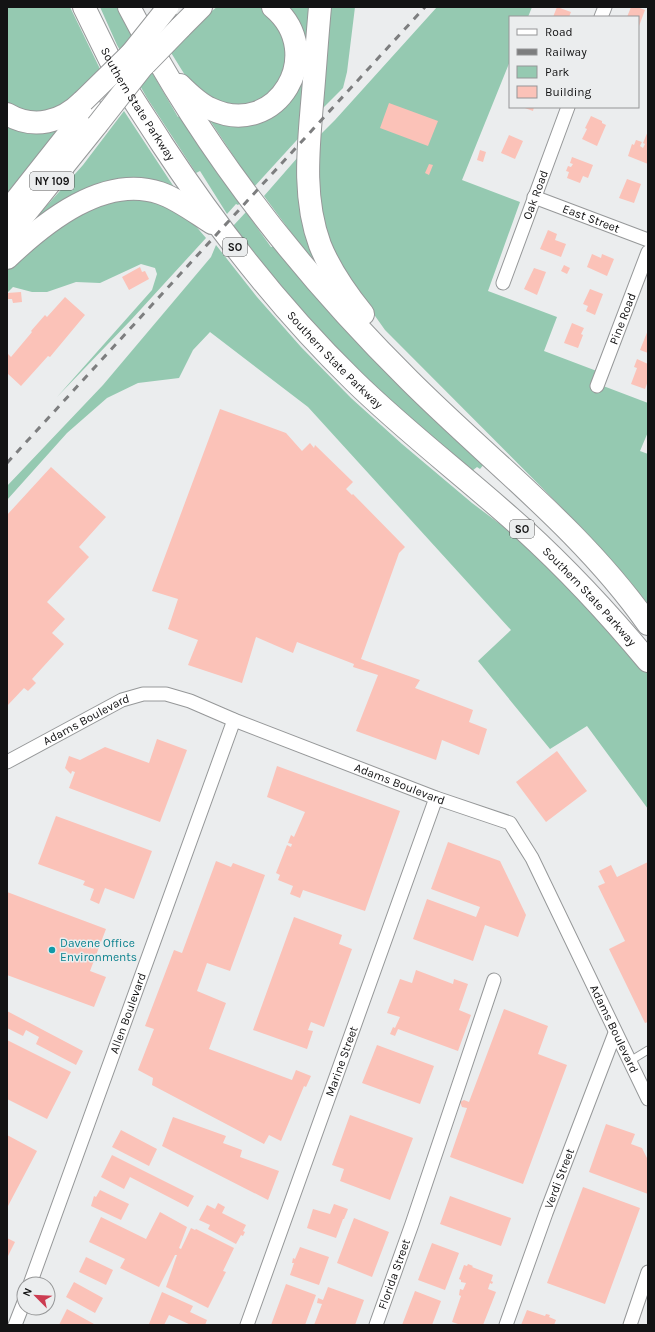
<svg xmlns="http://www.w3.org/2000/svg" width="655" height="1332" font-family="Karla,sans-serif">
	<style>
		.green { fill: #95c9b1 }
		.building { fill: #fbc2b8 }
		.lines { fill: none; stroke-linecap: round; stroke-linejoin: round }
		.lane-casing { stroke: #969899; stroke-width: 9 }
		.street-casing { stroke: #969899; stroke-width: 15 }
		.primary-casing { stroke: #969899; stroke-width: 23 }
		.highway-casing { stroke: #969899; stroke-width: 24 }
		.lane { stroke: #fff; stroke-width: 7 }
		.street { stroke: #fff; stroke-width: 13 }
		.primary { stroke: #fff; stroke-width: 21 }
		.highway { stroke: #fff; stroke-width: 22 }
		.rail { stroke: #7d7e7f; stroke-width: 3; stroke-dasharray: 7 7; stroke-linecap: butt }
		.primary-bridge-casing { stroke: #969899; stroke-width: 23; stroke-linecap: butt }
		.highway-bridge-casing { stroke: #969899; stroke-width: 24; stroke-linecap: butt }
		.primary-bridge { stroke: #fff; stroke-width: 21 }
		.highway-bridge { stroke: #fff; stroke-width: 22 }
		.culture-dot { fill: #0f9aa8; stroke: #ebedee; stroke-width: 1.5 }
		.labels { text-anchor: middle; stroke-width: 3; stroke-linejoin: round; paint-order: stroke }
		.shield { fill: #ebedee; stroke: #545455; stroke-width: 1 }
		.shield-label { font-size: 11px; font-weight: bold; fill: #131314 }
		.street-label { font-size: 12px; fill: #131314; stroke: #ebedee }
		.culture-label { font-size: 12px; fill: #0d838f; stroke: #ebedee; text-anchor: start }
	</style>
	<rect width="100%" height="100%" fill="#ebedee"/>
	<path class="green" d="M7 7H70L100 69 77 98 60 110 25 115 7 105Z
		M100 7H120L154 76 178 117 182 114 241 202 238 205 236 204 227 214 200 171 196 173 147 98 117 45Z
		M217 7H265L293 51 273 98 226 110 188 80 170 51 195 24Z
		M285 7H316L306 130 254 187 205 113 230 120 297 84Z
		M327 7H355L347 72 343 88 318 113Z
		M437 7H532L528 17H510V61L462 180 520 202 488 291 557 317 544 351 602 373 598 384 648 403V432L640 451 648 454V604L585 531 385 330 351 282 337 260 322 221 316 176 317 138 335 120Z
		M124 111 174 187 134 183 31 232 30 219 37 210 42 211 83 165Z
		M7 119 56 126 59 136 7 203Z
		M305 149 325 270 304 250 264 196Z
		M116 196 171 203 194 224 206 238 131 320 57 397 152 290 157 274 155 268 141 264 100 283 76 282 47 292H32L13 287 7 293V265L47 233Z
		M246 212 271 247H276L484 464 480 469 477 467 472 471C420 428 369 383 322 333 291 299 262 262 233 226Z
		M216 245 257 297 301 347 351 398 402 444 472 503 532 548 621 640 648 673V809L587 726 550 749 478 661 511 630 308 407 210 332 193 350 179 378 138 383 107 398 67 433 7 500V486L103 385 211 257Z"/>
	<path class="building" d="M557 7 571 12 569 17H553Z
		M631 7H637L645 10 639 26H638V17H627Z
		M389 103 438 121 428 146 380 128Z
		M522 107H534L533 111Z
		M591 116 602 121V123L606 125 597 146 582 139 587 129 585 128Z
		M648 131V164L628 156 632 144 634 145 636 140 642 142 640 146 643 148 645 144 643 143Z
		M509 135 523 141 515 159 501 153Z
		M480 150 486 152 483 162 477 160Z
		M572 157 593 165 588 178 583 176 580 183 567 178 569 172 566 171 568 166 571 167 573 164 570 163Z
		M429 164 433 165 429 175 425 173Z
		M627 179 641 184 634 203 619 198Z
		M548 230 557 234 555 240 566 244 561 257 540 249Z
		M592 254 601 258 602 254 614 259 607 276 587 267Z
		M564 265 570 268 567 274 561 271Z
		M140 267 142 272 145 271 149 279 129 290 122 277Z
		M534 268 546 272 537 295 524 289Z
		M590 289 603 294 595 315 586 311 588 306 583 304Z
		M21 292 22 302 13 303 12 299H7V293Z
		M65 297 85 315 50 357 48 356 21 386 7 373V353L11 357 32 332 31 331 45 315 47 317Z
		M572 323 584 328 581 334 583 335 578 348 564 343Z
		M648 330V353L640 350Z
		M637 359 648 364V381L645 389 631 384 637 368 634 367Z
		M220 409 286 433 302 451 310 443 314 448 315 445 353 482 346 489 352 495 353 494 405 547 399 553 361 659 420 680 415 688 473 710 469 722 487 729 479 755 442 740 436 760 356 731 378 675 353 667 354 664 297 642 293 653 256 637 242 683 188 665 198 640 168 629 178 599 152 591Z
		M51 467 106 517 79 547 89 557 47 602 65 619 52 633 64 644 32 679 36 683 28 691 24 688 7 706V515Z
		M157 739 187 750 160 822 69 788 75 772 72 771 71 774 65 768 69 756 80 760 105 747 149 763Z
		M557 751 587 791 546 822 516 782Z
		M277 766 400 811 365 911 303 890 300 898 290 894 293 886 278 880 280 875 276 873 287 845 291 847 292 844 288 843 291 835 294 837 305 812 267 797Z
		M56 816 152 851 134 899 105 888 99 904 90 900 94 889 83 885 85 881 38 864Z
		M448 842 500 861 526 915 518 937 485 925 473 961 413 939 427 899 476 917 480 907 431 889Z
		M216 861 231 867 233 863 265 875 230 971 207 963 197 991 226 1003 209 1049 292 1080 296 1070 311 1076 306 1087 304 1086 281 1141 269 1135 264 1144 152 1085 153 1078 138 1070 154 1029 145 1026 174 950 182 953Z
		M648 862V1022L645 1023 609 949 625 941 598 886 605 883 599 871 611 865 617 877Z
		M7 892 106 929 90 971 106 977 94 1007 7 975Z
		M294 917 342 935 339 944 352 949 324 1027 311 1022 308 1030 313 1031 307 1049 253 1030Z
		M416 970 453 984 454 979 468 984 459 1010 471 1015 458 1051 398 1029 395 1036 390 1034 393 1027 395 1028 400 1017 387 1013 400 979 412 983Z
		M504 1009 548 1026 538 1054 567 1065 523 1184 450 1157 467 1108 462 1107 460 1102 464 1100 469 1102Z
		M7 1011 83 1051 76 1065 36 1044 39 1037 26 1030 23 1036 7 1028Z
		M7 1040 71 1072 47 1119 7 1099Z
		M377 1045 434 1066 420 1104 362 1083Z
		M350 1115 413 1138 390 1200 340 1181 344 1169 332 1165Z
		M173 1117 226 1136 223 1143 242 1150 240 1157 279 1171 268 1200 162 1146Z
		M606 1124 635 1134 631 1144 642 1148 648 1160V1194L589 1172Z
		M121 1130 157 1149 149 1166 112 1147Z
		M7 1135 37 1151 8 1206 7 1205Z
		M112 1155 194 1196 188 1207 130 1177 124 1189 101 1177Z
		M583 1187 640 1208 605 1304 547 1283Z
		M100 1190 129 1204 121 1220 91 1206 94 1196 96 1197Z
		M450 1196 511 1218 501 1246 440 1224Z
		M218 1203 225 1207 222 1213 246 1225 243 1231 245 1232 243 1236 241 1235 236 1244 208 1229 210 1225 199 1220 207 1205 215 1209Z
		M334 1204 348 1209 344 1219H343L336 1238 307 1228 313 1209 330 1214Z
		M160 1212 187 1227 179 1248 181 1249 191 1228 195 1230 196 1229 234 1248 223 1271 226 1272 208 1308 166 1287 177 1255H175L159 1287 120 1268 125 1259 89 1242 101 1217 146 1239Z
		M354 1218 389 1232 372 1277 337 1263Z
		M7 1238 15 1242 7 1258Z
		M432 1243 459 1253 445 1290 418 1280Z
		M300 1247 329 1257 319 1285 290 1275 294 1263H292L293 1258 295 1259Z
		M86 1257 113 1270 106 1285 79 1272Z
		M468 1264 473 1266 472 1267 493 1275 491 1281 493 1282 492 1284 490 1283 488 1289 496 1292 483 1325H461L452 1322 461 1296 459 1295 460 1289 463 1290 466 1283 461 1282V1280L459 1279 464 1265 467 1266Z
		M74 1282 103 1298 95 1313 66 1297Z
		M286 1284 316 1295 305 1325H271Z
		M328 1287 364 1300 355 1325H314L322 1304 317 1303 318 1298 323 1300Z
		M415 1291 441 1301 432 1325H402Z
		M162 1292 193 1306 190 1312 207 1320 205 1325H191L169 1315 164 1325 149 1324Z
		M67 1309 94 1324V1325H59Z
		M527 1310 545 1316 546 1314 550 1315 549 1317 556 1320 554 1325H521Z"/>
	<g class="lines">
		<defs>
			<path id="lane" d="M630 1061 648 1050"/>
			<g id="street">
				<path d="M601 17 605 7"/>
				<path id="s1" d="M534 197 648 240"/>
				<path id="s2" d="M503 283 568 107"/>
				<path id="s3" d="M597 386 648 252"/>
				<path id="s4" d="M7 762 122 700 143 694H166L190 701 234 720 436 798 510 823 532 858 648 1099"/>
				<path id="s5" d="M30 1284 234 720"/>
				<path d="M15 1325 24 1302"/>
				<path id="s6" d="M247 1325 436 798"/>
				<path id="s7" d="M376 1325 412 1224 494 980"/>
				<path id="s8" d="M506 1325 546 1213 615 1033"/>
				<path d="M630 1325 648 1272"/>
			</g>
			<path id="primary" d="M7 211 90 106
				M7 237 97 125"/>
			<g id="highway">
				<path id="s9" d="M84 7C93 25 102 44 111 62 126 90 145 117 162 144 218 229 281 310 354 381 407 433 467 478 522 528 567 569 609 614 648 661"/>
				<path d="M129 7C201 146 298 270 409 380 490 461 582 530 648 624"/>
				<path d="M320 7C317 39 315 71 312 104 308 151 303 199 320 245 330 270 346 293 363 314"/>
				<path d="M180 28 201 7"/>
				<path d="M180 85C189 94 199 104 211 109 277 140 328 53 273 7"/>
				<path d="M7 114C34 130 62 122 83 101"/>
				<path d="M7 258C45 222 104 174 160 193 178 199 196 213 212 223"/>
			</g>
		</defs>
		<use href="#lane" class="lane-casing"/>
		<use href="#street" class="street-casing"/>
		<use href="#primary" class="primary-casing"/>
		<use href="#highway" class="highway-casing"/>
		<use href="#lane" class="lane"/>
		<use href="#street" class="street"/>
		<use href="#primary" class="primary"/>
		<use href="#highway" class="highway"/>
		<path class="rail" d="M7 463 425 7"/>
		<defs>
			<path id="primary-bridge" d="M121 66 168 7
				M97 125 156 50"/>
			<path id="highway-bridge" d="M145 64 180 28
				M83 101 132 53"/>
		</defs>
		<use href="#primary-bridge" class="primary-bridge-casing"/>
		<use href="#highway-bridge" class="highway-bridge-casing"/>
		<use href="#primary-bridge" class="primary-bridge"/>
		<use href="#highway-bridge" class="highway-bridge"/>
	</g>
	<circle class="culture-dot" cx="52" cy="950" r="4"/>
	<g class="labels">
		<g class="shield">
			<rect x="30" y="172" width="44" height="18" rx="3"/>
			<rect x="223" y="238" width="24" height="18" rx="3"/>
			<rect x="510" y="520" width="24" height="18" rx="3"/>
		</g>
		<g class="shield-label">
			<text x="52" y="185">NY 109</text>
			<text x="235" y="251">SO</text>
			<text x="522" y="533">SO</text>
		</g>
		<g class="street-label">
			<text dy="4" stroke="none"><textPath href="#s9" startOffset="111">Southern State Parkway</textPath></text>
			<text dy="4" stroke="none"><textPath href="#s2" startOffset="94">Oak Road</textPath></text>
			<text dy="4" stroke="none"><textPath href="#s1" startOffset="61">East Street</textPath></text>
			<text dy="4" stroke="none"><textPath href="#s3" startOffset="72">Pine Road</textPath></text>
			<text dy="4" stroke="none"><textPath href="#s9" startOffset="435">Southern State Parkway</textPath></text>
			<text dy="4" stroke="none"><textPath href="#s9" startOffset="783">Southern State Parkway</textPath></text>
			<text dy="4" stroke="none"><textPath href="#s4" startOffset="90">Adams Boulevard</textPath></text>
			<text dy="4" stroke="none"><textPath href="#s4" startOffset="426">Adams Boulevard</textPath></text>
			<text dy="4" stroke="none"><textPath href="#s5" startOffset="288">Allen Boulevard</textPath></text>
			<text dy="4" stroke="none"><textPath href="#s4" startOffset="774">Adams Boulevard</textPath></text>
			<text dy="4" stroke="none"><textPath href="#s6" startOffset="280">Marine Street</textPath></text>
			<text dy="4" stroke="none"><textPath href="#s8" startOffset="156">Verdi Street</textPath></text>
			<text dy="4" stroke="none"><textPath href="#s7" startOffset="54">Florida Street</textPath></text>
		</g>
		<g class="culture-label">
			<text x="60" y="947">Davene Office<tspan x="60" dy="14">Environments</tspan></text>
		</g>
	</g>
	<rect width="655" height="1332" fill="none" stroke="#131314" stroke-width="16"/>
	<rect x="509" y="16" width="130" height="92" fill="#ebedee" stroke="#959697"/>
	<rect x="517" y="29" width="20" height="6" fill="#ffffff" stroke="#959697"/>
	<text x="545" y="36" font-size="12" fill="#131314">Road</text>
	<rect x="517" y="49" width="20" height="6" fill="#7d7e7f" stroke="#959697"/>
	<text x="545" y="56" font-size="12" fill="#131314">Railway</text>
	<rect x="517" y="66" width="20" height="12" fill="#95c9b1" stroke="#959697"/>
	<text x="545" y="76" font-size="12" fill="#131314">Park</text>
	<rect x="517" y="86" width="20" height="12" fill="#fbc2b8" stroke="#959697"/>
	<text x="545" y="96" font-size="12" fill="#131314">Building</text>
	<g transform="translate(36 1296) rotate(294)"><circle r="19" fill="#ebedee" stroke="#959697"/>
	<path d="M0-3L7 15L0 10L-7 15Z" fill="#cc3c51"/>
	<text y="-6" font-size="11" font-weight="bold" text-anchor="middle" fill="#131314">N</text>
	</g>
</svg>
